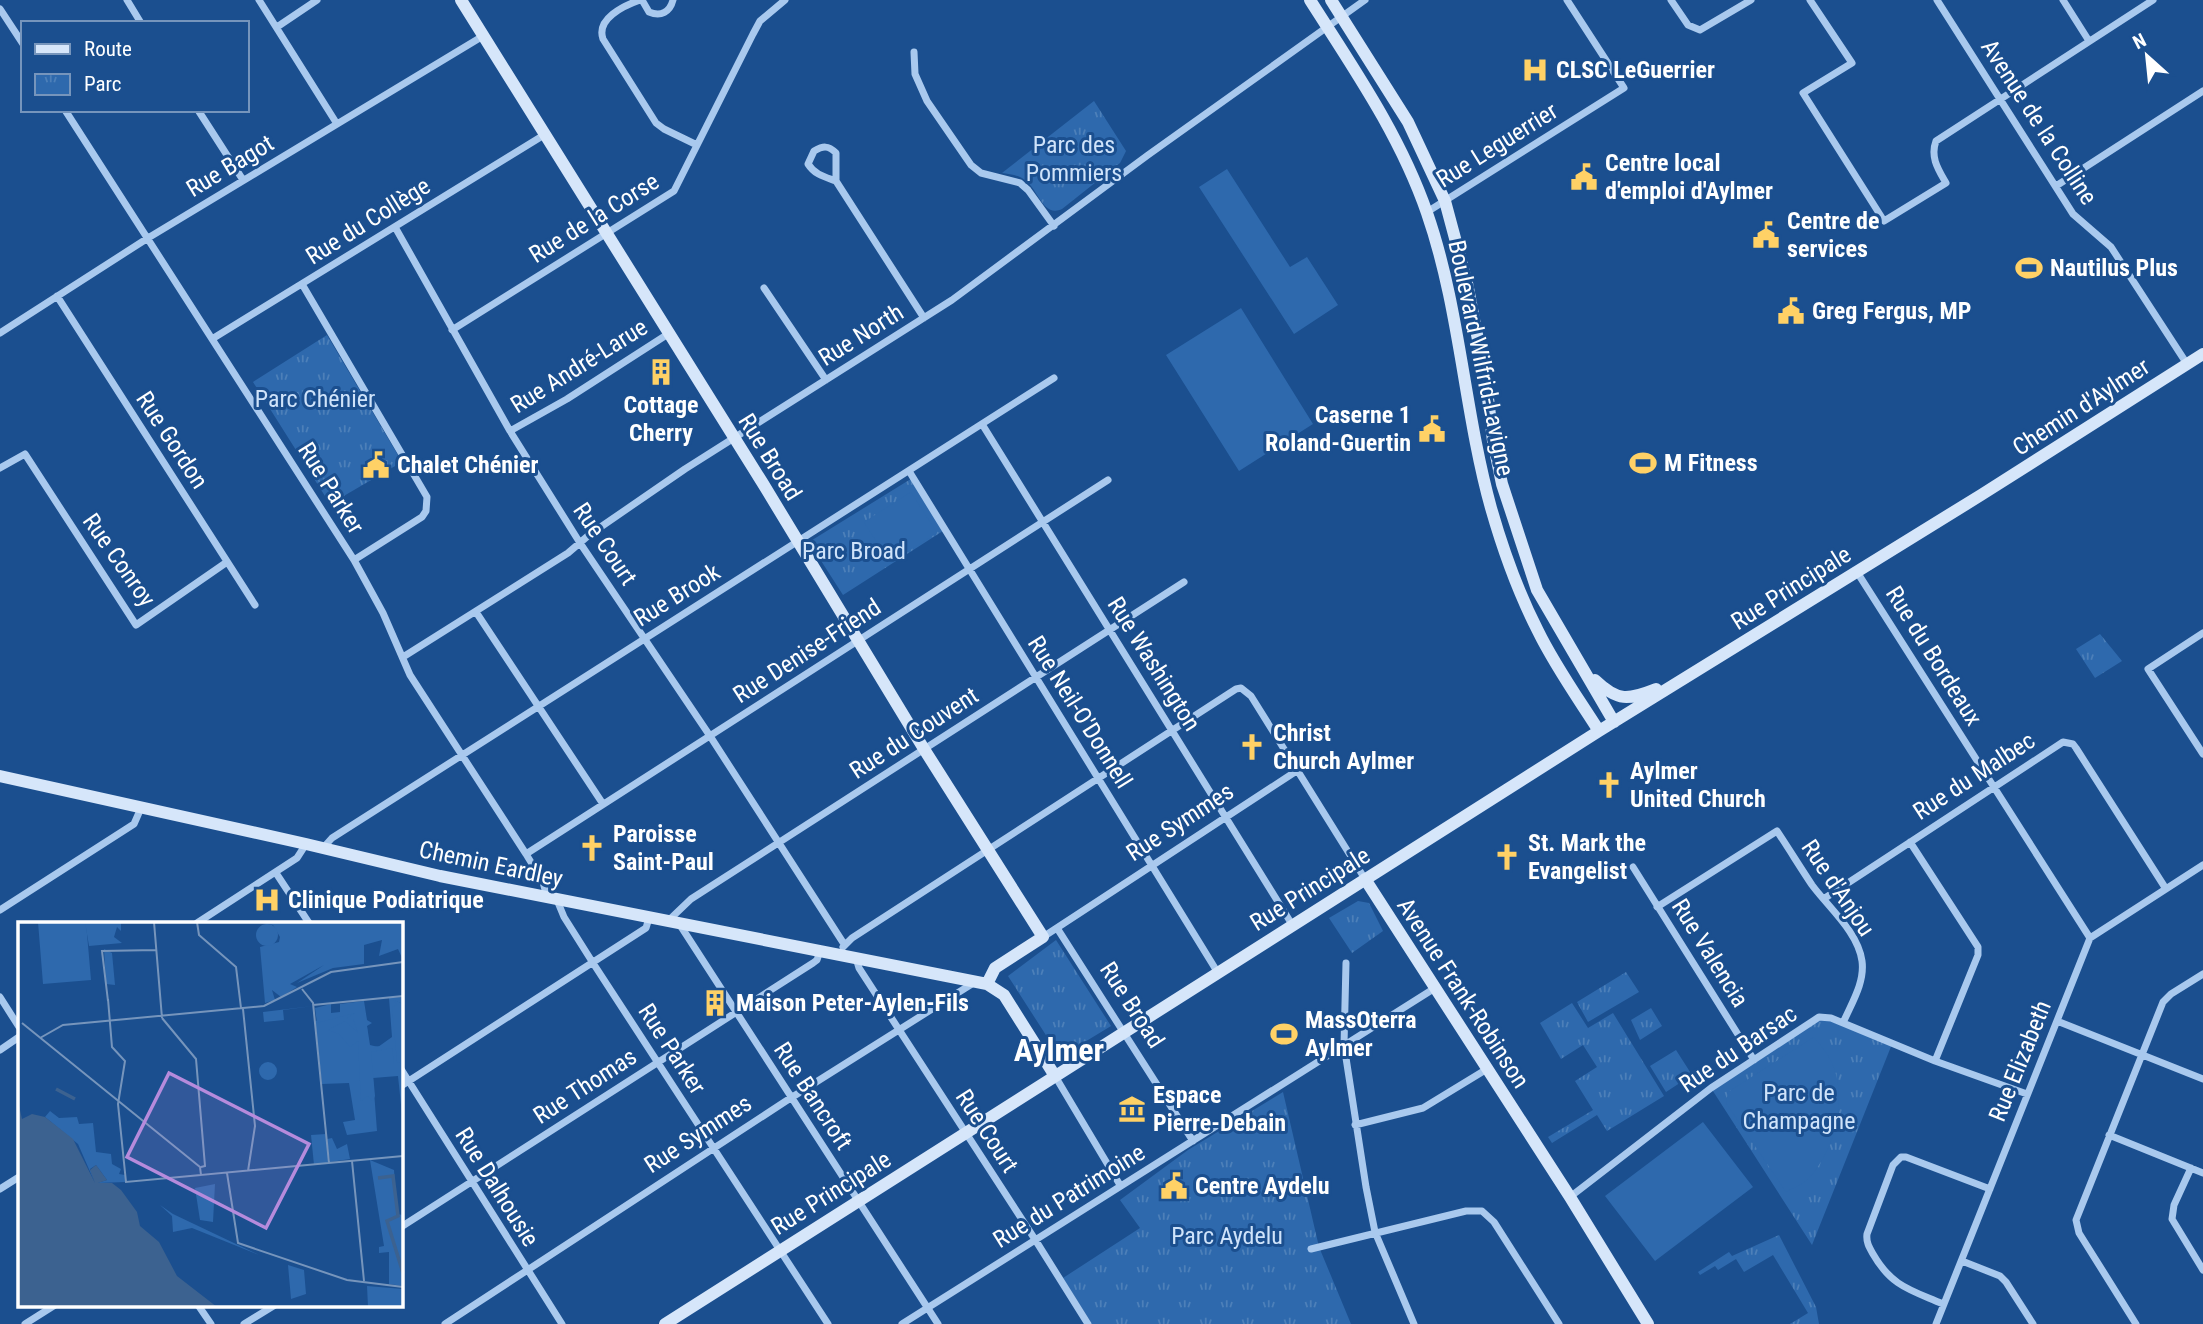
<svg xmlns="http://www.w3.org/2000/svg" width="2203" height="1324" font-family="'Roboto Condensed',sans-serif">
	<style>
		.park { fill: url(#park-tufts) }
		.garden { fill: #2e69ad }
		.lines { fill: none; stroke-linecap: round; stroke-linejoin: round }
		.street { stroke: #a9c9ee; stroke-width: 7 }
		.secondary { stroke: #d6e6fa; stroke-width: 12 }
		.labels { text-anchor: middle; stroke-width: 6; stroke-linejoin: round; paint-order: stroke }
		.poi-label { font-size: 24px; font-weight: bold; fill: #fff; stroke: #1b4f8f; text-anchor: start }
		.street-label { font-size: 24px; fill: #fff; stroke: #1b4f8f }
		.park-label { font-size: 24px; fill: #cfe3fa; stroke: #1b4f8f }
		.district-label { font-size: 32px; font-weight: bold; fill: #fff; stroke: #1b4f8f }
		.inset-river { fill: none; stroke: #3c6290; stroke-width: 3.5 }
		.inset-road { fill: none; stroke: #7695bc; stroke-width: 2 }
		.view { fill: #b68bdc; fill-opacity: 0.15; stroke: #b68bdc; stroke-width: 3.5 }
		.inset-edge { fill: none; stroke: #fff; stroke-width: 3.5 }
	</style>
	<defs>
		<pattern id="park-tufts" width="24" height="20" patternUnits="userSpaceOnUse" patternTransform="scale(1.75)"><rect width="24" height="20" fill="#2e69ad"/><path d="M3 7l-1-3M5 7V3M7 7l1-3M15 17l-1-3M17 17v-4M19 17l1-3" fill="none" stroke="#4d80b9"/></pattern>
	</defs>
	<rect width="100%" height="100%" fill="#1b4f8f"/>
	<path class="park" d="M1094 101 1126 151 1120 163 1062 209C1043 218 1038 189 1025 180 1018 175 1010 174 1002 173Z
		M327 335 402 462 330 504 253 382Z
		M914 477 946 529 843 595 809 542Z
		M2100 634 2122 661 2095 678 2076 649Z
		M1358 901 1369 903 1383 931 1352 953 1329 918Z
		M1056 940 1111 1026 1060 1057 1008 976Z
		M1626 972 1639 992 1588 1022 1577 1002Z
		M1572 1003 1588 1028 1613 1013 1664 1096 1607 1131 1597 1115 1552 1143 1548 1137 1593 1110 1575 1081 1597 1067 1583 1045 1561 1059 1540 1023Z
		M1651 1008 1662 1026 1640 1040 1631 1020Z
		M1825 1017 1892 1044 1812 1245 1711 1088Z
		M1676 1050 1692 1075 1666 1092 1650 1066Z
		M1283 1092 1319 1247 1351 1324H1092L1063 1278 1140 1228 1120 1200 1188 1150Z
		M1779 1235 1816 1307 1819 1324H1790L1808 1313 1773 1255 1744 1272 1736 1259 1718 1270 1715 1266 1700 1275 1698 1272 1729 1252 1732 1256Z"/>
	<path class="garden" d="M1227 169 1290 267 1307 257 1338 305 1294 334 1199 187Z
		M1241 308 1313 424 1239 471 1166 355Z
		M911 492 937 533 890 563 864 522Z
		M1814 1037C1819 1044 1826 1051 1830 1059 1849 1095 1836 1149 1809 1178 1804 1184 1793 1188 1786 1192L1726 1103 1728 1092Z
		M1703 1122 1753 1187 1655 1261 1605 1196Z"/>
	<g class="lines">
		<path class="street" d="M127 0 141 23
			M259 0 337 124
			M640 0C623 6 596 19 603 39L656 123 664 129 697 145
			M642 0 649 12C661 17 670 12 673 0
			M1671 0 1688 25 1700 30 1751 0
			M1810 0 1852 63 1803 93 1884 221 1946 183C1938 169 1930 157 1936 141L2153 0
			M1937 0 2073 214 2111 247 2187 364
			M2063 0 2089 41
			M0 9 23 44
			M277 27 317 0
			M914 52 915 74 927 101 971 165 981 173 1020 183 1028 190 1054 226
			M65 110 354 560 383 613 410 675 526 854 543 882 547 897
			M198 110 243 180
			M836 181C825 177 815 175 808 164L814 151C823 146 828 145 836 153V181L924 318
			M2056 186 2203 91
			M1427 212 1624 88 1567 0
			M395 227 510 431 580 543 710 736 844 944
			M302 284 427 497 426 511 422 517 354 560
			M764 288 826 380
			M57 296 255 605
			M452 330 674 191 753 34 760 21 785 0
			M0 333 148 238 483 36
			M212 339 544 135
			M982 424 1293 926
			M510 431 567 399 668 334
			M0 468 25 454 136 625 227 562
			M909 471 1218 973
			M1857 572 2090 938
			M476 612 603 804
			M2203 633 2148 669 2203 754
			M403 657 568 553 589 535 685 469 952 300 1148 155 1365 0
			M1910 842 1978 947V955L1935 1061
			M323 848 332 838 1054 378
			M526 854 1108 480
			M1633 867 1754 1060
			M276 873 309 923
			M1825 898 2063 742 2073 744 2076 748 2166 889
			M557 900 564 917 593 963 828 1324
			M1657 907 1777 831C1789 849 1800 867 1812 885 1829 908 1858 932 1862 961 1865 983 1851 1004 1843 1023
			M0 910 134 824 141 808
			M668 921 691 899 1184 582
			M197 923 297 858 306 844
			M680 925 938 1324
			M1057 928 1193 1141
			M1043 937 1298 770
			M843 947 852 938 1236 689 1241 688 1251 696 1365 879
			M856 958 859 968 1036 1241 1088 1324
			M1346 963 1344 1045 1366 1187 1375 1232 1414 1324
			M0 997 19 1027
			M2057 1021 2203 1079
			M0 1050 19 1037
			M401 1069 562 1324
			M1055 1076 1120 1185
			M401 1086 646 928 649 918
			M1355 1125 1423 1108 1487 1069
			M2109 1135 2203 1173
			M2191 1168 2174 1205 2172 1219 2203 1270
			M0 1189 19 1177
			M1570 1197 1711 1088 1819 1017 1831 1018 1935 1061 2027 1094
			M401 1227 813 963 817 960 820 951
			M1311 1249 1466 1211H1482L1494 1222 1559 1324
			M1962 1261 2000 1276 2006 1282 2033 1324
			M1943 1304C1911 1290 1892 1287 1873 1254 1869 1247 1866 1242 1867 1234L1893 1165 1901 1157H1906L1990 1189
			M198 1305 211 1324
			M25 1324 55 1305
			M244 1324 275 1305
			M445 1324 786 1101 975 982
			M902 1324 1435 988
			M1936 1324 2090 938 2203 865
			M2136 1324 2079 1233 2076 1220 2163 1002 2171 994 2203 974"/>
		<path class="secondary" d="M461 0 762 482 924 749 1043 937 995 968 987 984
			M1310 0C1354 69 1400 135 1427 213 1460 308 1464 411 1491 508 1503 550 1518 592 1538 631 1555 666 1578 698 1599 731
			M1331 0 1408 122 1445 201 1467 283 1486 381 1493 441 1502 484 1537 590 1614 722
			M1595 680C1618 702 1628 700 1656 689
			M0 776 306 844 440 876 987 984 1004 995 1055 1076
			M1365 879 1570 1197 1648 1324
			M665 1324 1599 731 1981 495 2203 354"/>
	</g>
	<defs>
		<symbol id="hospital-bare" viewBox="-9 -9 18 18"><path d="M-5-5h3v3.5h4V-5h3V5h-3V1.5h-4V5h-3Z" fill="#ffd166" stroke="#1b4f8f" stroke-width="2.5" paint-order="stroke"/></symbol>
		<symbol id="civic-bare" viewBox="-9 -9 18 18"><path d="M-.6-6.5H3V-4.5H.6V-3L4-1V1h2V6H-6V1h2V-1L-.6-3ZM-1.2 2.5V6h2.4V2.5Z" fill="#ffd166" stroke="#1b4f8f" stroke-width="2.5" paint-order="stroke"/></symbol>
		<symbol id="stadium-bare" viewBox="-9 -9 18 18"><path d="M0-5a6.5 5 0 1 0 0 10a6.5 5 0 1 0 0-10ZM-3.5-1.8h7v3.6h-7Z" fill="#ffd166" stroke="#1b4f8f" stroke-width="2.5" paint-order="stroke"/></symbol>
		<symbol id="building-bare" viewBox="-9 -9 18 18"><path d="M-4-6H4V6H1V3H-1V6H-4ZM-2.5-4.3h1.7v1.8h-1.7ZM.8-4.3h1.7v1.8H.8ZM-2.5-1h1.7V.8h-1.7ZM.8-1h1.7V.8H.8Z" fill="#ffd166" stroke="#1b4f8f" stroke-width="2.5" paint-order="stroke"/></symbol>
		<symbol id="church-bare" viewBox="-9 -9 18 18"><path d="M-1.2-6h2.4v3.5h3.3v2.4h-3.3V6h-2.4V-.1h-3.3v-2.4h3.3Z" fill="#ffd166" stroke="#1b4f8f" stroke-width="2.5" paint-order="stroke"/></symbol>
		<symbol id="museum-bare" viewBox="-9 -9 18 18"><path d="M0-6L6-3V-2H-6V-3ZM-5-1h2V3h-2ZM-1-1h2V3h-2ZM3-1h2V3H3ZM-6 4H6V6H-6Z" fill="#ffd166" stroke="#1b4f8f" stroke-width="2.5" paint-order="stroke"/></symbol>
	</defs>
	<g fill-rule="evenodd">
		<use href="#hospital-bare" x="1516" y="51" width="38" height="38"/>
		<use href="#civic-bare" x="1565" y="158" width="38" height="38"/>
		<use href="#civic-bare" x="1747" y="216" width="38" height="38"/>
		<use href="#stadium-bare" x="2010" y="249" width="38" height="38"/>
		<use href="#civic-bare" x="1772" y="292" width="38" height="38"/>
		<use href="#building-bare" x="642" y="353" width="38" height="38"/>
		<use href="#civic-bare" x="1413" y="410" width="38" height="38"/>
		<use href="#stadium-bare" x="1624" y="444" width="38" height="38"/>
		<use href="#civic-bare" x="357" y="446" width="38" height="38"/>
		<use href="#church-bare" x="1233" y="728" width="38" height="38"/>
		<use href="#church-bare" x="1590" y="766" width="38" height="38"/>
		<use href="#church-bare" x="573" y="829" width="38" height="38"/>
		<use href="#church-bare" x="1488" y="838" width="38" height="38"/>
		<use href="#hospital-bare" x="248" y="881" width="38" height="38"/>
		<use href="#building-bare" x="696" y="984" width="38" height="38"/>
		<use href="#stadium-bare" x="1265" y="1015" width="38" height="38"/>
		<use href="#museum-bare" x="1113" y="1090" width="38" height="38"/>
		<use href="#civic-bare" x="1155" y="1167" width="38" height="38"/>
	</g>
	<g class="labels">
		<g class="poi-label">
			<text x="1556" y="78">CLSC LeGuerrier</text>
			<text x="1605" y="171">Centre local<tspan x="1605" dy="28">d'emploi d'Aylmer</tspan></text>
			<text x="1787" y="229">Centre de<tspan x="1787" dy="28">services</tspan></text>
			<text x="2050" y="276">Nautilus Plus</text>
			<text x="1812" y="319">Greg Fergus, MP</text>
			<text x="661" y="413" text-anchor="middle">Cottage<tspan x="661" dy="28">Cherry</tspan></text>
			<text x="1411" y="423" text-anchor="end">Caserne 1<tspan x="1411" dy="28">Roland-Guertin</tspan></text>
			<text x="1664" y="471">M Fitness</text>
			<text x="397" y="473">Chalet Chénier</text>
			<text x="1273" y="741">Christ<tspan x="1273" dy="28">Church Aylmer</tspan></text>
			<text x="1630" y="779">Aylmer<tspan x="1630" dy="28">United Church</tspan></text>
			<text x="613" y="842">Paroisse<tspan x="613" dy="28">Saint-Paul</tspan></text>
			<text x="1528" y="851">St. Mark the<tspan x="1528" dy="28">Evangelist</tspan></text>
			<text x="288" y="908">Clinique Podiatrique</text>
			<text x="736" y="1011">Maison Peter-Aylen-Fils</text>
			<text x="1305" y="1028">MassOterra<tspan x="1305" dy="28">Aylmer</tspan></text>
			<text x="1153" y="1103">Espace<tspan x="1153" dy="28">Pierre-Debain</tspan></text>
			<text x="1195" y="1194">Centre Aydelu</text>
		</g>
		<g class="street-label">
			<text transform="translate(2039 122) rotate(57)" y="8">Avenue de la Colline</text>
			<text transform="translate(1497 145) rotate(-32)" y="8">Rue Leguerrier</text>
			<text transform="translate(230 166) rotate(-31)" y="8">Rue Bagot</text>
			<text transform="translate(594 218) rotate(-32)" y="8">Rue de la Corse</text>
			<text transform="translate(368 221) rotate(-32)" y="8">Rue du Collège</text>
			<text transform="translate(861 335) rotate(-32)" y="8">Rue North</text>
			<text transform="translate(1481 358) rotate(78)" y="8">Boulevard Wilfrid-Lavigne</text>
			<text transform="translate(579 366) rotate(-32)" y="8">Rue André-Larue</text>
			<text transform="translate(2081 407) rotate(-33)" y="8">Chemin d'Aylmer</text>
			<text transform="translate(172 440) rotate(57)" y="8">Rue Gordon</text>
			<text transform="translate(770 457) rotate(58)" y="8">Rue Broad</text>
			<text transform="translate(331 488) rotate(58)" y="8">Rue Parker</text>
			<text transform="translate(605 544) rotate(56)" y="8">Rue Court</text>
			<text transform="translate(119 560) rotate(55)" y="8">Rue Conroy</text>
			<text transform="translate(1791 588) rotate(-32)" y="8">Rue Principale</text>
			<text transform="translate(677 595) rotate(-32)" y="8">Rue Brook</text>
			<text transform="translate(807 651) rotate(-33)" y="8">Rue Denise-Friend</text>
			<text transform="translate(1934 656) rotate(58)" y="8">Rue du Bordeaux</text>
			<text transform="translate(1154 664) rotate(58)" y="8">Rue Washington</text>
			<text transform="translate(1080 712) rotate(58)" y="8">Rue Neil-O'Donnell</text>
			<text transform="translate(914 733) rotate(-33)" y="8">Rue du Couvent</text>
			<text transform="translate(1974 776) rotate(-33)" y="8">Rue du Malbec</text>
			<text transform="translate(1180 822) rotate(-33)" y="8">Rue Symmes</text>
			<text transform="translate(491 864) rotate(12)" y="8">Chemin Eardley</text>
			<text transform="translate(1838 888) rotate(56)" y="8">Rue d'Anjou</text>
			<text transform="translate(1310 889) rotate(-32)" y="8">Rue Principale</text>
			<text transform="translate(1710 953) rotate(58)" y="8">Rue Valencia</text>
			<text transform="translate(1463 993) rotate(57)" y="8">Avenue Frank-Robinson</text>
			<text transform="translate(1132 1005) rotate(57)" y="8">Rue Broad</text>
			<text transform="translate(672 1049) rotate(57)" y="8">Rue Parker</text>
			<text transform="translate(1738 1049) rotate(-34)" y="8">Rue du Barsac</text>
			<text transform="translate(2020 1061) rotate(-68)" y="8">Rue Elizabeth</text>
			<text transform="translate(585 1086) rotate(-33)" y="8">Rue Thomas</text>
			<text transform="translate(813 1096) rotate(57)" y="8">Rue Bancroft</text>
			<text transform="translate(987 1131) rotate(57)" y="8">Rue Court</text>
			<text transform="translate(698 1134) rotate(-33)" y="8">Rue Symmes</text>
			<text transform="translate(497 1187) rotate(58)" y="8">Rue Dalhousie</text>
			<text transform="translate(831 1193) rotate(-32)" y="8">Rue Principale</text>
			<text transform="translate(1069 1196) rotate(-32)" y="8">Rue du Patrimoine</text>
		</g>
		<g class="park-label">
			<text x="1074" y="153">Parc des<tspan x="1074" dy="28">Pommiers</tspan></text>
			<text x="315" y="407">Parc Chénier</text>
			<text x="854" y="559">Parc Broad</text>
			<text x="1799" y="1101">Parc de<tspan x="1799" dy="28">Champagne</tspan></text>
			<text x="1227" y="1244">Parc Aydelu</text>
		</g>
		<g class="district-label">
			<text x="1059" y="1061">Aylmer</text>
		</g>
	</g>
	<g transform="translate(18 922)">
		<rect width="385" height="385" fill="#1b4f8f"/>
		<path d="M20 0H68L73 58 25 62ZM373 76 385 82V202L380 154 355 156 359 209 329 213 325 200 337 198 331 161 304 162 297 99 337 90 348 94 351 125 376 123ZM295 84 265 88 266 98 246 100 245 90Z" fill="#2e69ad"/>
		<path d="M67 0H103V9L99 5 96 15 104 21 71 24ZM240 0H385V38L380 27 361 34 364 18 346 23V42L315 46 279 61 306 43 272 62 279 65 263 75 254 68 257 78 247 81 242 25 261 20 262 15 255 3ZM385 75V82L375 78 379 83 374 85 379 140 385 142H376L374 126 353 130 357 174 355 179 349 174 343 179 340 119 332 125 321 112 310 108 327 99 340 111 335 97H328L337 91 299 101 297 86 313 82V91L322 90V82L346 79 349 98 354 101 349 104 352 123 360 125 374 115 371 76ZM352 238 376 248 379 292 385 293V364L371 362V330L361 331V325L366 324Z" fill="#2e69ad"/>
		<path d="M308 212 311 241 296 243 293 213Z" fill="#2e69ad"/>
		<path d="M238 13a11 11 0 1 1 22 0a11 11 0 1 1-22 0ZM86 27 94 31 97 63 88 62ZM241 149a9 9 0 1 1 18 0a9 9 0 1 1-18 0ZM32 189 41 196 59 195 61 202 75 201 78 230 93 232 94 242 103 247 101 252 107 253 108 260 79 261 89 258 78 243 72 247 77 261 60 222 27 195ZM314 216 319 227 329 222 332 237 312 240 309 217ZM197 262 195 300 182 298 177 266ZM142 283 155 292 241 333 174 306 155 310 154 294ZM270 343 286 348 288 372 273 377ZM349 364 385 367V385H350Z" fill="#2e69ad"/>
		<path d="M0 179 4 197 14 192 27 195 55 217 77 261 72 248 78 243 89 258 80 261H94L103 268 119 290 122 304 141 320 159 354 199 385H0Z" fill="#3c6290"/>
		<path class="inset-river" d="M38 167 57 177M360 256 375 254 380 294 369 299 385 351"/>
		<path class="inset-road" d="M136 0 144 96M179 0 181 13 218 45 223 86M284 67 295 81 311 241M90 77 94 125 107 139 100 182 108 260 183 253M90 79 84 29 138 28M295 83 385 74M225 87 237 204 230 249M144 96 178 137 187 244 183 245M4 101 182 245 183 253 385 234M22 116 45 103 246 84 313 50 385 40M334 239 346 359M209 251 220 321 329 358 385 365"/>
		<path class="view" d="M151 151 291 222 248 306 109 235Z"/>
		<rect width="385" height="385" class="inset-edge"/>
	</g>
	<rect x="21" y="21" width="228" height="91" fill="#1b4f8f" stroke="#7695bc" stroke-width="2"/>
	<rect x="35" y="44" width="35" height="10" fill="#d6e6fa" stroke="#7695bc" stroke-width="2"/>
	<text x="84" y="56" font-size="21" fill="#ffffff">Route</text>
	<rect x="35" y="74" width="35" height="21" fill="url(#park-tufts)" stroke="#7695bc" stroke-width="2"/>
	<text x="84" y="91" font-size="21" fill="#ffffff">Parc</text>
	<g transform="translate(2147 56) rotate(333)" stroke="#1b4f8f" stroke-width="5" paint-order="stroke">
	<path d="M0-5L12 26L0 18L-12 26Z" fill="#ffffff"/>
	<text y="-10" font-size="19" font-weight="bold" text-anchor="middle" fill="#ffffff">N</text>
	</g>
</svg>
